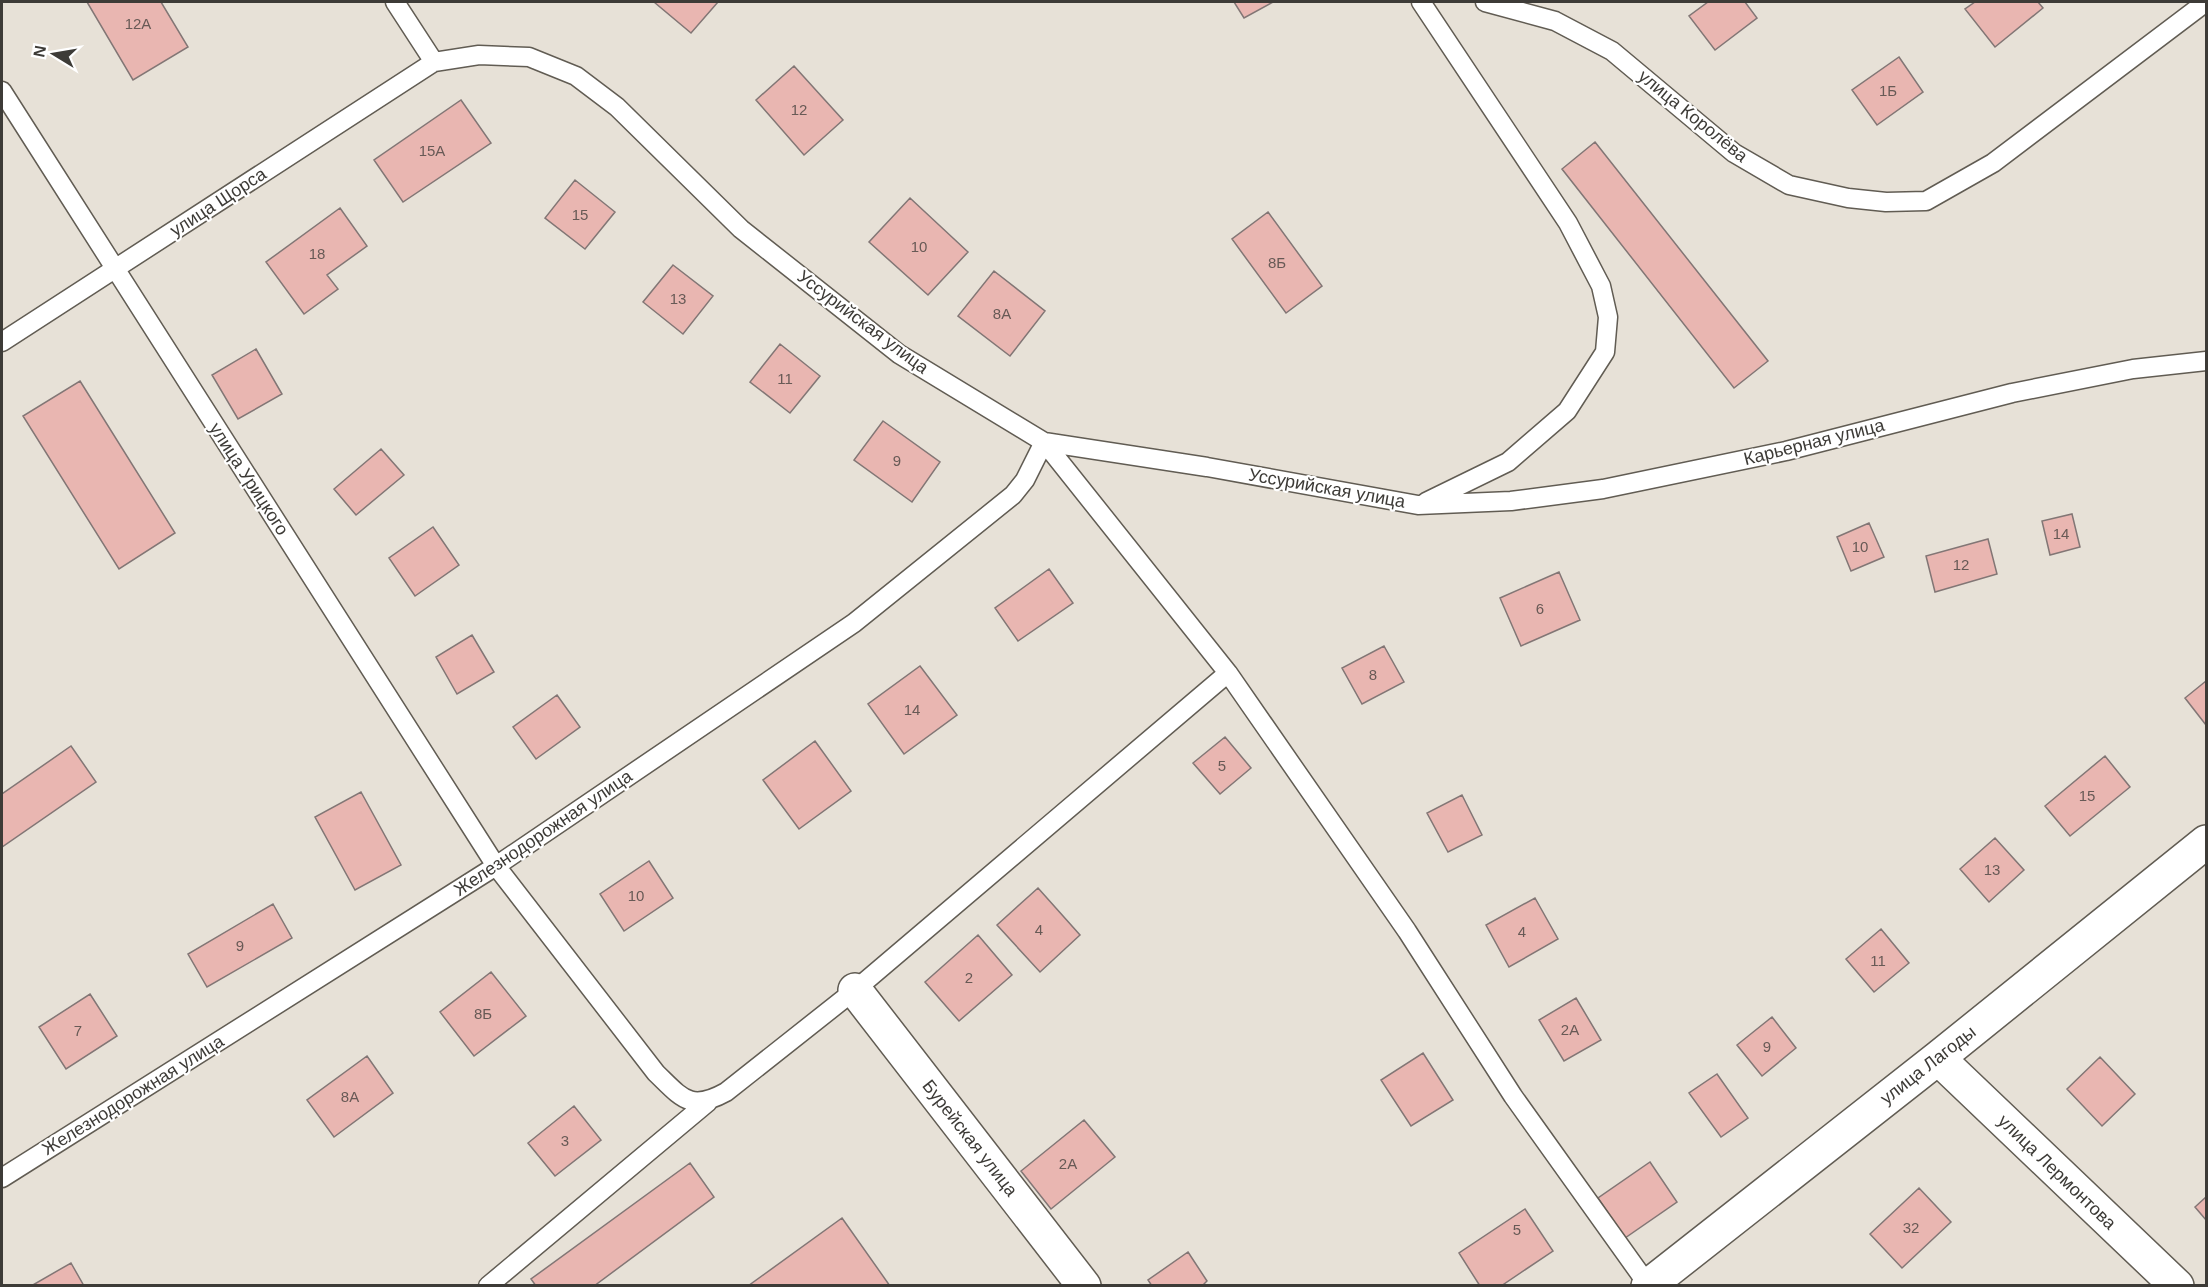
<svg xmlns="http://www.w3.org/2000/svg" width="2208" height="1287" font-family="Helvetica,sans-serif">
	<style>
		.building { fill: #e9b6b1; stroke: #827675; stroke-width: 1.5 }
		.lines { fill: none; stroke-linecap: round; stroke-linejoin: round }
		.service-casing { stroke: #615c53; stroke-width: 21 }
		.minor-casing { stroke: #615c53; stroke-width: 36 }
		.service { stroke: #fff; stroke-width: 18 }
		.minor { stroke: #fff; stroke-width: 33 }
		.labels { text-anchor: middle; stroke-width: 4.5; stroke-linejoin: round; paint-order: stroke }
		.number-label { font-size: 15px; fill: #685a56 }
		.street-label { font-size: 18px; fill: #3d3b37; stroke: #fff }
	</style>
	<rect width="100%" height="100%" fill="#e7e1d7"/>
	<path class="building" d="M87 2H161L188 47 133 80Z
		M654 2H718L691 33Z
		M1234 2H1273L1244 18Z
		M1708 2H1745L1757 18 1715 50 1689 16Z
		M1975 2H2038L2043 8 1995 47 1965 9Z
		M1899 57 1923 92 1877 125 1852 90Z
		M794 66 843 120 804 155 756 100Z
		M461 100 491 143 403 202 374 160Z
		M1595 142 1768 361 1734 388 1562 169Z
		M575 180 615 212 585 249 545 218Z
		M910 198 968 252 928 295 869 242Z
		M340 208 367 246 327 275 338 289 304 314 266 262Z
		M1268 212 1322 286 1286 313 1232 239Z
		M673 265 713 296 683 334 643 302Z
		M994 271 1045 311 1010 356 958 316Z
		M780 344 820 376 790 413 750 382Z
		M256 349 282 394 238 419 212 375Z
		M80 381 175 533 119 569 23 416Z
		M883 421 940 462 912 502 854 460Z
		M381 449 404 475 356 515 334 489Z
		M2072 514 2080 547 2050 555 2042 521Z
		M1869 523 1884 557 1851 571 1837 537Z
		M433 527 459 565 415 596 389 558Z
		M1988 539 1997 574 1935 592 1926 556Z
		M1049 569 1073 603 1018 641 995 608Z
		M1559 572 1580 620 1521 646 1500 598Z
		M472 635 494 672 457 694 436 657Z
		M1384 646 1404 682 1362 704 1342 668Z
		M920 666 957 715 904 754 868 704Z
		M2206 681V725L2185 698Z
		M557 695 580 727 536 759 513 727Z
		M1225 737 1251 768 1220 794 1193 763Z
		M815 741 851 791 799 829 763 780Z
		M71 746 96 782 2 847V794Z
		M2105 756 2130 787 2070 836 2045 806Z
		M361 792 401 865 355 890 315 817Z
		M1462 795 1482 835 1448 852 1427 813Z
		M1995 838 2024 870 1989 902 1960 869Z
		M649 861 673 898 624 931 600 894Z
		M1038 888 1080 935 1040 972 997 925Z
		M1535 898 1558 939 1509 967 1486 925Z
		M273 904 292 938 207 987 188 954Z
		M1881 929 1909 963 1874 992 1846 959Z
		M978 935 1012 975 959 1021 925 982Z
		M491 972 526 1016 474 1056 440 1012Z
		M90 994 117 1036 66 1069 39 1027Z
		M1576 998 1601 1040 1564 1061 1539 1020Z
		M1772 1017 1796 1048 1762 1076 1737 1045Z
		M1423 1053 1453 1100 1411 1126 1381 1080Z
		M367 1056 393 1093 334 1137 307 1100Z
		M2100 1057 2135 1094 2102 1126 2067 1089Z
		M1717 1074 1748 1118 1721 1137 1689 1093Z
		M574 1106 601 1140 555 1176 528 1143Z
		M1084 1120 1115 1157 1051 1209 1021 1171Z
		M1650 1162 1677 1202 1625 1238 1598 1198Z
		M690 1163 714 1197 594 1286H536L531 1279Z
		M1919 1188 1951 1222 1902 1268 1870 1234Z
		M2206 1197V1220L2195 1207Z
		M1525 1209 1553 1251 1501 1286H1480L1459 1253Z
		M842 1218 890 1286H748Z
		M1188 1252 1207 1281 1202 1286H1152L1148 1280Z
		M71 1263 84 1286H31Z"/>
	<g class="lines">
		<defs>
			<path id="service" d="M395 2 434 62
				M1421 2 1568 223 1601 286 1608 317 1605 352 1567 411 1508 462 1426 502
				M1485 2 1555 21 1612 51 1734 153 1789 185 1848 198 1886 202 1926 201 1993 163 2206 2
				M2 91 496 866 656 1073C682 1098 690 1112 726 1092L855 990 1228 673
				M2 342 434 62 479 55 529 57 576 76 617 107 741 229 899 354 1044 442 1207 467 1418 505 1511 501 1603 489 1786 451 2012 393 2133 369 2206 361
				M2 1178 496 866 854 623 1013 495 1025 480 1044 442 1228 673 1407 931 1513 1096 1648 1285
				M488 1286 708 1102"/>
			<path id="minor" d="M855 990 1084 1286
				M1938 1058 2177 1286
				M1648 1286 1938 1058 2206 842"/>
		</defs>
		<use href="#service" class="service-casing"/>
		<use href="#minor" class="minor-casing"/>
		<use href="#service" class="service"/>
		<use href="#minor" class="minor"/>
	</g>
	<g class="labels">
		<g class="number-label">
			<text x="138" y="29">12А</text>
			<text x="1888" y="96">1Б</text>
			<text x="799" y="115">12</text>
			<text x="432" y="156">15А</text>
			<text x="580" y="220">15</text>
			<text x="919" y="252">10</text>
			<text x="317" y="259">18</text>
			<text x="1277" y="268">8Б</text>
			<text x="678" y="304">13</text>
			<text x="1002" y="319">8А</text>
			<text x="785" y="384">11</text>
			<text x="897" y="466">9</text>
			<text x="2061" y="539">14</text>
			<text x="1860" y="552">10</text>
			<text x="1961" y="570">12</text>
			<text x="1540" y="614">6</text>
			<text x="1373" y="680">8</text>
			<text x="912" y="715">14</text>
			<text x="1222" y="771">5</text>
			<text x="2087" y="801">15</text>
			<text x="1992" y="875">13</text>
			<text x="636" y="901">10</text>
			<text x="1039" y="935">4</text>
			<text x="1522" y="937">4</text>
			<text x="240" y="951">9</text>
			<text x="1878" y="966">11</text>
			<text x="969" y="983">2</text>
			<text x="483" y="1019">8Б</text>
			<text x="1570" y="1035">2А</text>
			<text x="78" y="1036">7</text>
			<text x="1767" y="1052">9</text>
			<text x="350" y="1102">8А</text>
			<text x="565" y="1146">3</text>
			<text x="1068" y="1169">2А</text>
			<text x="1911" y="1233">32</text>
			<text x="1517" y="1235">5</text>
		</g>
		<g class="street-label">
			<text transform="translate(1693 116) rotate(39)" y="6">улица Королёва</text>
			<text transform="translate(218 202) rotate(-33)" y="6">улица Щорса</text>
			<text transform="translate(863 322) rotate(37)" y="6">Уссурийская улица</text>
			<text transform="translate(1814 442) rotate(-14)" y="6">Карьерная улица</text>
			<text transform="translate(249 479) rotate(57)" y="6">улица Урицкого</text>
			<text transform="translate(1327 488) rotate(10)" y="6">Уссурийская улица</text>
			<text transform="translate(543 833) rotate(-34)" y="6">Железнодорожная улица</text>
			<text transform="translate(1928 1065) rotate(-38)" y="6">улица Лагоды</text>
			<text transform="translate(133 1095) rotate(-32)" y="6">Железнодорожная улица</text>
			<text transform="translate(970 1138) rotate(52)" y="6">Бурейская улица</text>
			<text transform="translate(2057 1172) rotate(44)" y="6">улица Лермонтова</text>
		</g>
	</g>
	<rect width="2208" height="1287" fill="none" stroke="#3d3b37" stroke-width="6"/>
	<g transform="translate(54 54) rotate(281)" stroke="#ffffff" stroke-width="4.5" paint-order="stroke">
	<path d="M0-4.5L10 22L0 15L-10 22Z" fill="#3d3b37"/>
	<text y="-9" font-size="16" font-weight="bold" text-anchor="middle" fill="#3d3b37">N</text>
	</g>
</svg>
